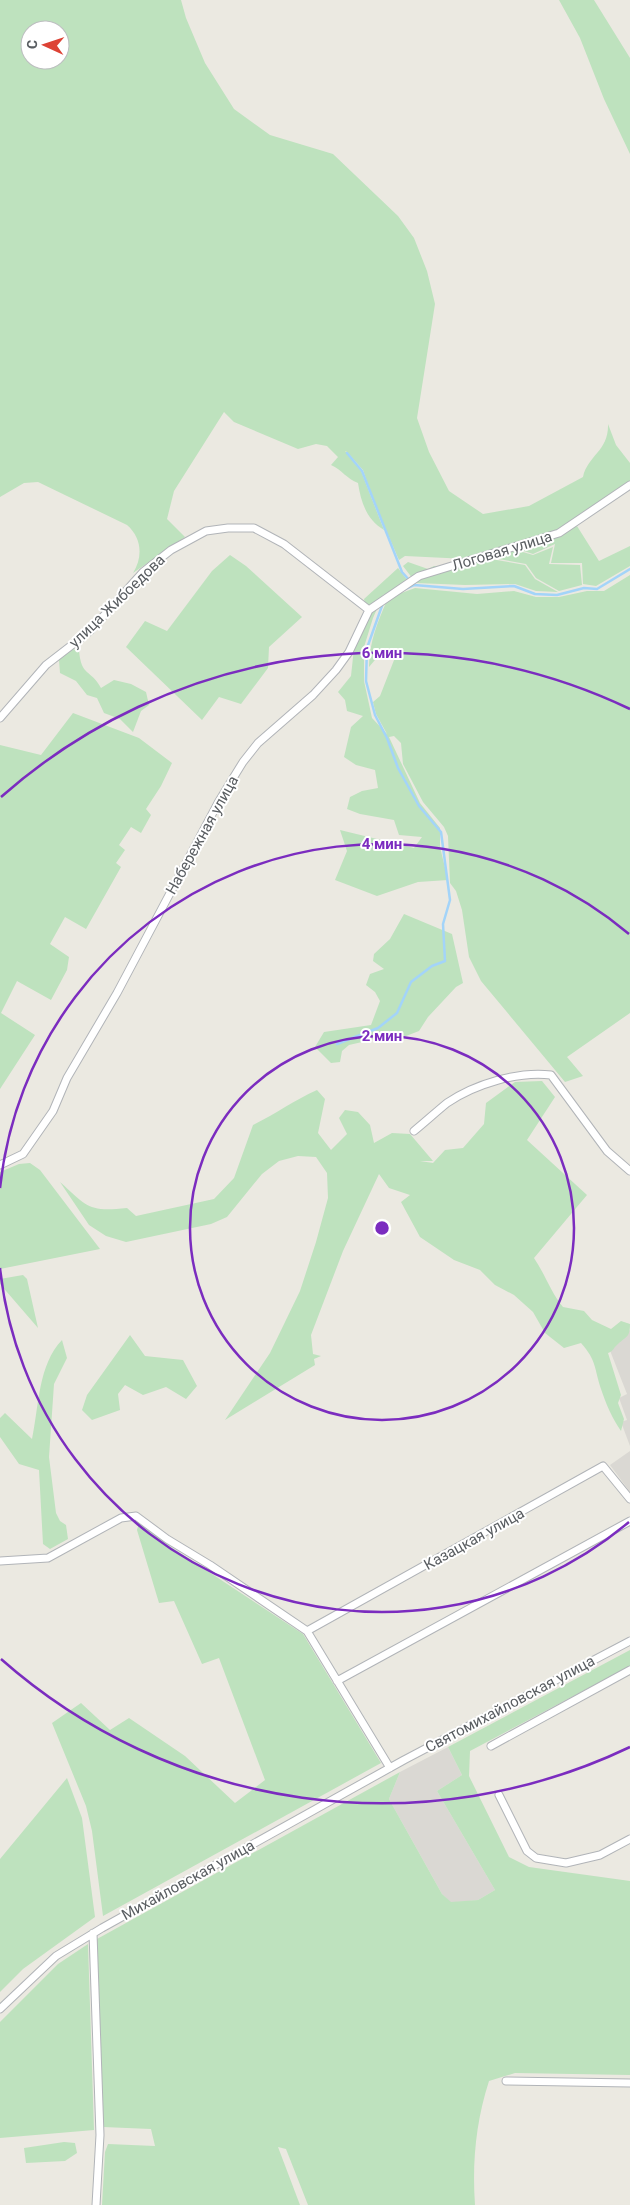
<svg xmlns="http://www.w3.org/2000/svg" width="630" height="2205" font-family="Roboto,sans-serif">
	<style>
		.industrial { fill: #dad8d3 }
		.green { fill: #bee2be; fill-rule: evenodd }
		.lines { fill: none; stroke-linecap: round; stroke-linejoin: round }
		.stream { stroke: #a3d4f9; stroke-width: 2.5 }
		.minor-casing { stroke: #b1b4b8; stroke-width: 9 }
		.minor { stroke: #fff; stroke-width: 7 }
		.ring { fill: none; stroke: #7b2cbf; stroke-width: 2.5 }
		.labels { text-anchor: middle; stroke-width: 4; stroke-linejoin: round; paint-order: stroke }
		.street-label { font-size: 15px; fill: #595d61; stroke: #fff }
		.centre { fill: #7b2cbf; stroke: #fff; stroke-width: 2.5 }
		.ring-label { font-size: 15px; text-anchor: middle; font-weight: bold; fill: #7b2cbf; stroke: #fff; stroke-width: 4; stroke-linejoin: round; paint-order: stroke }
	</style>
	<rect width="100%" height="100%" fill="#ebe9e1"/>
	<path class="industrial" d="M630 1330V1446L621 1422 627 1420 619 1398 627 1394 609 1348Z
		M630 1451V1492L610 1465Z
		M448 1747 462 1775 437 1791 495 1890 478 1900 451 1903 442 1894 389 1799 400 1772Z"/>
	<path class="green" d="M0 0H181L186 18 205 63 234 109 270 135 333 154 398 216 414 238 427 271 435 304 417 418 429 452 449 491 483 514 529 506 583 477C588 455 609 451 608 424L616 445 630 463V482L580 514 558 532 467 559 405 556 399 560 374 502 363 470 347 452 345 451 361 471 384 530C367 520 361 503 358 483 347 479 342 470 331 465L338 457 327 446 316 444 298 449 234 422 224 412 174 491 167 519 185 537 133 573C143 557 142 538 127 525L38 482 24 483 0 497ZM30 30H60V60H30Z
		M559 0H594L630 58V154L604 99 580 38Z
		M577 526 599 561 630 546V566L596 586 583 584 582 563H551L555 544 533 554 518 549 560 535Z
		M553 547 549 564 580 565 582 585 559 591 536 578 526 564 493 558 516 550 533 555Z
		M230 555 246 566 302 617 269 647 268 668 241 704 219 697 202 720 126 647 145 621 167 631 212 571Z
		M491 559 525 565 535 579 558 592 536 591 515 584 465 585 416 583 403 566 408 562 428 569 434 566 464 567Z
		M398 568 411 585 383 595 373 618 364 647V681L372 718 387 734 376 714 373 702 380 696 396 655 380 654 369 667C369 642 378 621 388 598L415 588 477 594 514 591 536 597H559L587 591H604L630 575V1013L567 1057 583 1076 565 1082 481 981 469 957 462 910 456 891 450 883 448 836 444 827 423 802 403 764 401 743 394 736 389 737 420 803 440 828V847L448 880 418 882 377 896 335 880 347 851 340 830 414 848 422 837 399 835 394 820 360 814 347 809 350 797 362 791 378 788 375 770 356 765 344 757 351 727 363 716 347 711 345 700 338 692 351 676 354 648 368 618 364 599Z
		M72 649 79 650C81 677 91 669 101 688L114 680 131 684 146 692 149 705 141 711 133 732 120 719 104 713 97 698 87 695 76 681 60 673 59 660Z
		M73 713 139 738 172 763 161 786 146 809 151 815 141 833 131 827 119 845 125 850 116 863 121 867 86 929 65 917 50 944 69 957 67 970 51 1000 17 981 1 1013 35 1035 0 1089V745L41 755Z
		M404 914 452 934 463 983 456 987 428 1017 419 1031 393 1041 375 1039 349 1045 342 1051 340 1062 331 1063 315 1047 324 1032 371 1025 380 1001 375 992 366 985 370 974 384 969 373 961 374 954 390 939Z
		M542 1081 555 1097 527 1140 587 1195 534 1258C545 1274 551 1293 563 1307L584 1311 592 1320 611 1329 621 1321 630 1324C630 1337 627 1336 618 1344 613 1348 614 1351 608 1353L621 1395 618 1403 624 1419 621 1431C612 1418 606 1404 601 1389 594 1368 597 1361 581 1343L564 1348 545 1333 533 1312 514 1295 495 1285 480 1270 454 1260 420 1237 401 1202 410 1195 389 1188 379 1174 343 1251 311 1335 313 1354 321 1356 314 1359 315 1365 225 1420 270 1353 300 1291 316 1242 328 1198 327 1173 316 1157 298 1156 279 1161 262 1174 227 1217 211 1224 126 1242 106 1236 89 1225 60 1182C88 1207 88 1212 127 1208L136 1216 214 1199 234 1178 253 1125C275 1114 295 1100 317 1090L325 1099 318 1133 331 1150 347 1134 339 1118 345 1110 358 1112 370 1125 374 1143 392 1133 410 1134 433 1161H420L433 1163 445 1150 463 1148 484 1124 486 1103 515 1082Z
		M30 1163 40 1170 100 1249 0 1269V1172L19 1164Z
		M23 1275 27 1279 38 1328 0 1284V1279Z
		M130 1335 145 1356 183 1360 197 1386 186 1399 166 1387 143 1395 125 1385 118 1394 120 1410 92 1420 82 1410 87 1395Z
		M62 1340 67 1358 54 1384 49 1457 56 1513 60 1521 66 1525 68 1539 50 1549 43 1544 39 1470 19 1464 0 1437V1418L5 1413 32 1439C39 1406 38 1365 62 1340Z
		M139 1523 171 1547 303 1634 381 1763 103 1916 92 1831 86 1806 52 1723 81 1703 110 1730 129 1718 185 1756 235 1803 265 1780 219 1658 202 1664 174 1601 159 1603 137 1530Z
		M630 1650V1666L470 1751 469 1776 509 1857 529 1867 630 1881V2075L515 2073 489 2081C476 2121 472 2163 475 2205H308L286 2149 278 2147 300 2205H102L105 2152 108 2144 155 2146 151 2129 103 2127 97 1939 400 1772 389 1799 442 1894 451 1902 478 1900 495 1890 437 1791 462 1775 448 1747Z
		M67 1778 82 1818 95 1917 23 1969 0 1992V1859Z
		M88 1944 94 2130 0 2138V2022L58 1964Z
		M64 2142 75 2143 77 2153 65 2161 26 2163 24 2148Z"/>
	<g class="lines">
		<path class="stream" d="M347 453 362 471 402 572 410 581
			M405 589 414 585 463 589 514 586 535 594 557 595 584 588 597 589 630 569
			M337 1044 378 1028 397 1013 411 982 432 966 445 961 443 924 450 900 441 832 419 806 398 768 387 738 375 715 366 681 367 648 383 603"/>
		<defs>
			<path id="minor" d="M369 610 419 576 559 533 630 485
				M0 718 46 665 90 631 143 572 171 550 206 531 228 528H254L284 544 369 610 349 652 336 670 313 695 258 743 243 762 219 801 117 993 67 1078 53 1111 23 1154 0 1165
				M414 1131C425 1122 436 1112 447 1103 475 1084 518 1071 551 1075L607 1151 630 1171
				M0 1561 48 1558 121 1518 136 1516 167 1539 210 1565 307 1631 390 1768
				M307 1631 603 1466 630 1499
				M337 1681 630 1521
				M491 1746 630 1670
				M499 1795 527 1851 536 1858 566 1863 600 1855 630 1839
				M93 1933 100 2135 96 2205
				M0 2009 56 1956 102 1928 404 1760 630 1641
				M506 2081 630 2083"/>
		</defs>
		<use href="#minor" class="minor-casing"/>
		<use href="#minor" class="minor"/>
	</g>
	<g class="ring">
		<circle cx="382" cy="1228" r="192"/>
		<path d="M629 1522A384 384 0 0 1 0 1268M0 1188A384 384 0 0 1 629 934"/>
		<path d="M630 1747A575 575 0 0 1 1 1659M1 797A575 575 0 0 1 630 709"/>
	</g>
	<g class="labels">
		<g class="street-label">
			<text transform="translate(502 551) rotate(-17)" y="5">Логовая улица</text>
			<text transform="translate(117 601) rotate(-44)" y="5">улица Жибоедова</text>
			<text transform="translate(202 835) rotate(-61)" y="5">Набережная улица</text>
			<text transform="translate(474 1539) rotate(-29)" y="5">Казацкая улица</text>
			<text transform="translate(510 1704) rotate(-28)" y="5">Святомихайловская улица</text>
			<text transform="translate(188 1880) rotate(-29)" y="5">Михайловская улица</text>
		</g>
	</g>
	<circle cx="382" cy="1228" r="8" class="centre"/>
	<g class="ring-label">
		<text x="382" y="658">6 мин</text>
		<text x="382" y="849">4 мин</text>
		<text x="382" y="1041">2 мин</text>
	</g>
	<g transform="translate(45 45) rotate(273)"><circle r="24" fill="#ffffff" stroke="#bdbec0"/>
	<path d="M0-4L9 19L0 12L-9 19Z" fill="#dd4235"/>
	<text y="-8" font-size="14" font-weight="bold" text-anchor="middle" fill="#595d61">С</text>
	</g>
</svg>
